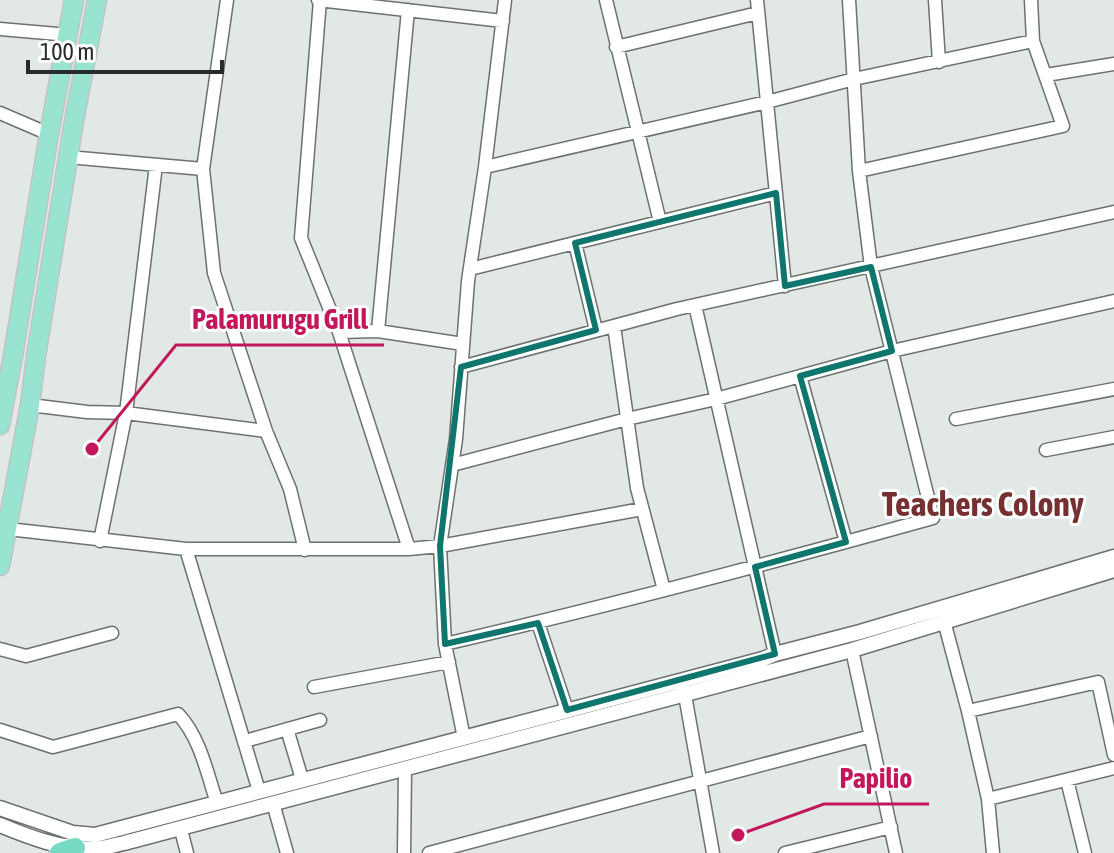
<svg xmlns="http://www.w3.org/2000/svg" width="1114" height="853" font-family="'Asap Condensed',sans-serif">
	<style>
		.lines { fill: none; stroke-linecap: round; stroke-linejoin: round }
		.minor-casing { stroke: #6b7270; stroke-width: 15 }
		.tertiary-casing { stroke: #6b7270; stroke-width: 17 }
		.primary-casing { stroke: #c3c4c3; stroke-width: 21 }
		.trunk-casing { stroke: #c3c4c3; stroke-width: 23 }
		.minor { stroke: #fff; stroke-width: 12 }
		.tertiary { stroke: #fff; stroke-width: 14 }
		.primary { stroke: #98e4d1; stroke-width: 18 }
		.trunk { stroke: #76dbc2; stroke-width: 20 }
		.marked { fill: none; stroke: #0f766e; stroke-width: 6; stroke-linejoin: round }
		.labels { text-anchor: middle; stroke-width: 6; stroke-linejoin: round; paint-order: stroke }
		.district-label { font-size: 34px; font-weight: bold; fill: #773031; stroke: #fff }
		.leader { fill: none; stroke: #c2185b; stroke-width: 3 }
		.callout-dot { fill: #c2185b; stroke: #fff; stroke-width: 3 }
		.callout-label { font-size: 28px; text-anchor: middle; font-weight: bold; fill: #c2185b; stroke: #fff; stroke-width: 6; stroke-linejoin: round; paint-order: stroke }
	</style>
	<rect width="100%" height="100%" fill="#e1e8e6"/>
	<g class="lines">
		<defs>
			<path id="minor" d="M318 0 503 21
				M320 0 301 238 339 332 409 549
				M606 0 660 222
				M757 0 785 286
				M935 0 939 62
				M0 29 69 35
				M616 47 758 13
				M1046 75 1114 64
				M0 113 49 134
				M68 157 203 169 227 0
				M485 167 767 102 854 79 1033 41
				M203 169 214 273 266 431 290 489 305 550
				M859 171 1063 126 1033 41 1031 0
				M575 243 596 330
				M470 269 776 193
				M695 305 775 654
				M614 326 637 488 664 590
				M378 331 408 10
				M339 332 378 331 463 344
				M461 367 677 309 1114 212
				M800 376 846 542
				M30 405 87 412 126 413 266 431
				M956 419 1114 389
				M1046 450 1114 437
				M452 465 627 419 716 399 892 351 1114 301
				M8 529 186 549H409L440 546 642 509
				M100 541 126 413 156 165
				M186 549 259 791
				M944 621 968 711 1098 682 1114 755
				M538 623 567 710
				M445 644C609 606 771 563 933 518L871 267 859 171 849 0
				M0 649 26 656 112 633
				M852 650 896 853
				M314 687 449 662
				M682 687 685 695 713 853
				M968 711 988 799 993 853
				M287 729 302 779
				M0 730 53 747 178 714C200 737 207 773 217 803
				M464 738 445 644 440 546 456 439 468 281 485 167 505 0
				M252 739 320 720
				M1067 780 1085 853
				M988 799 1114 768
				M273 803 287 853
				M181 830 187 853
				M404 853 405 769
				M429 853 871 736
				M785 853 891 827"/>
			<path id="tertiary" d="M0 808 73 833 95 835 763 659 775 654 860 632 1114 557
				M0 825C29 837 60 849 93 849 103 849 114 845 124 843L852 650 1114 570"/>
			<path id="primary" d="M0 425 13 356 49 134 74 0
				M0 566 30 405 36 356 74 121 97 0"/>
			<path id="trunk" d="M60 853 75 848"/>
		</defs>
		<use href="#minor" class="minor-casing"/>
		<use href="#tertiary" class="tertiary-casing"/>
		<use href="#primary" class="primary-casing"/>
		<use href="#trunk" class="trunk-casing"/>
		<use href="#minor" class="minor"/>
		<use href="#tertiary" class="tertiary"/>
		<use href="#primary" class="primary"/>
		<use href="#trunk" class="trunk"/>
	</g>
	<path class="marked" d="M776 193 785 286 871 267 892 351 800 376 846 542 755 567 775 654 567 710 538 623 445 644 440 546 461 367 596 330 575 243Z"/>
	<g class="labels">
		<g class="district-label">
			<text x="983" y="516">Teachers Colony</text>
		</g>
	</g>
	<path class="leader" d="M92 449L176 345H384M738 835L824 804H929"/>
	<g class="callout-dot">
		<circle cx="92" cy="449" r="8"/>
		<circle cx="738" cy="835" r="8"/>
	</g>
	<g class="callout-label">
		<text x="280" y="329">Palamurugu Grill</text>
		<text x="876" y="788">Papilio</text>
	</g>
	<path d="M28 60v12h194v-12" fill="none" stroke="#282b2a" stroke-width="4"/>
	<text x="40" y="60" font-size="24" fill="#282b2a" stroke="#ffffff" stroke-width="6" paint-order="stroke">100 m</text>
</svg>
